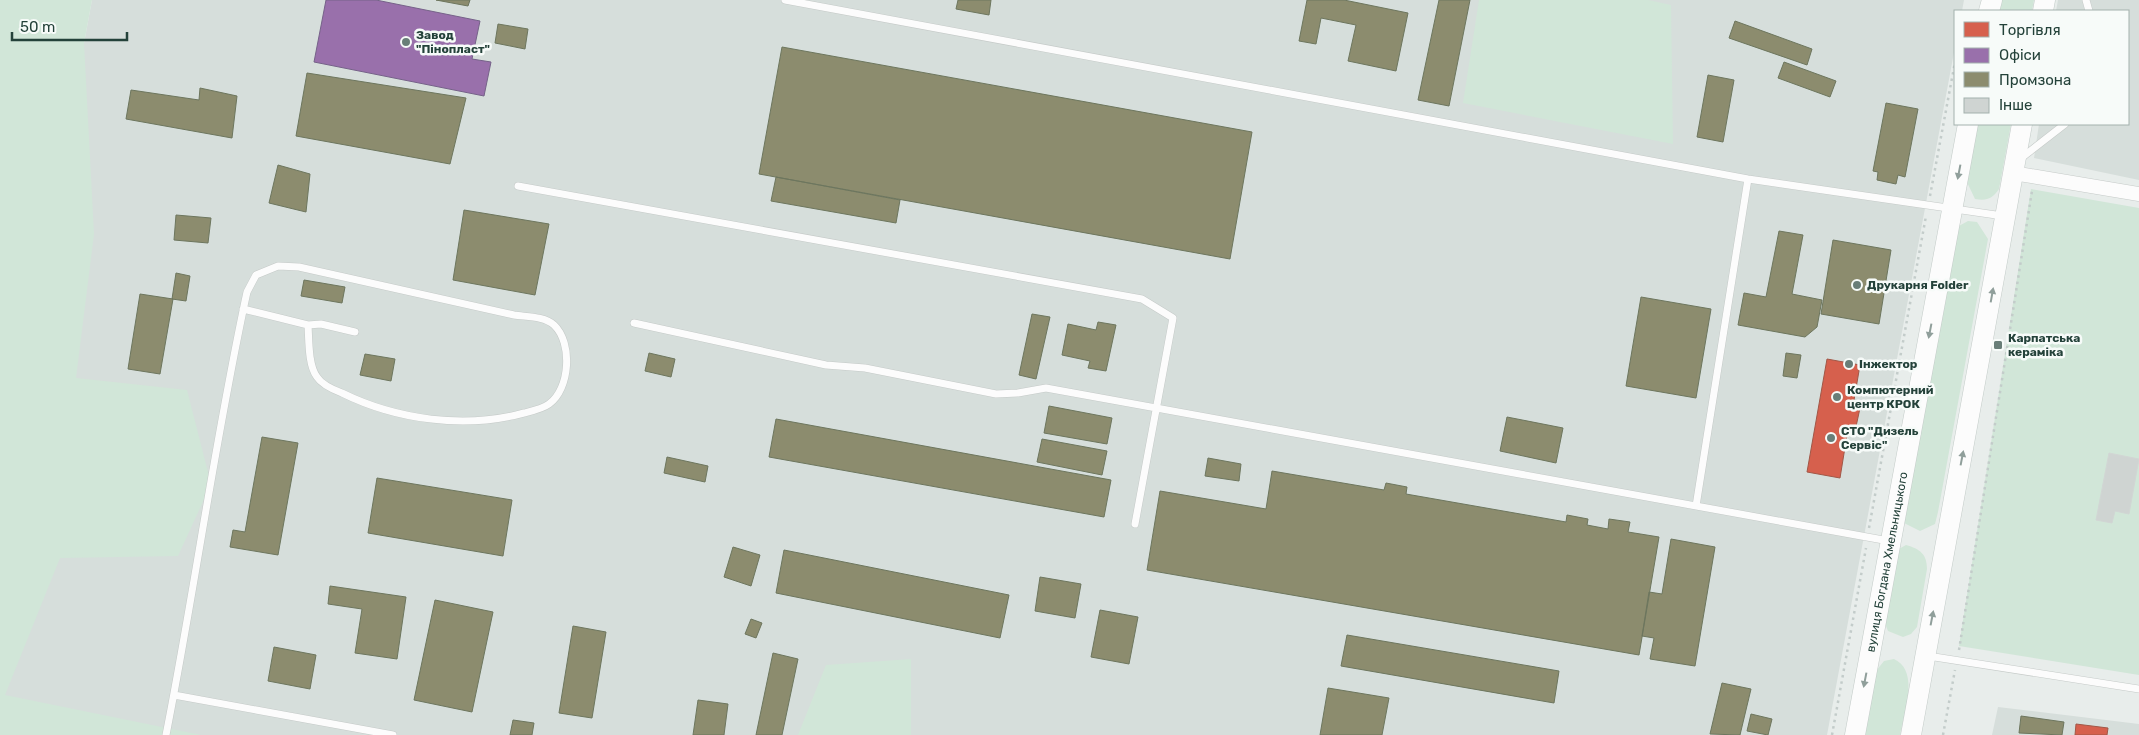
<svg xmlns="http://www.w3.org/2000/svg" width="2139" height="735" font-family="Rubik,sans-serif">
	<style>
		.built { fill: #d6dedb }
		.green { fill: #d1e6d8 }
		.shops { fill: #d6604d; stroke: #a15747 }
		.offices { fill: #9970ab; stroke: #766289 }
		.industry { fill: #8c8c6e; stroke: #6d765e }
		.building { fill: #cfd4d2; stroke: #d1d6d4 }
		.lines { fill: none; stroke-linecap: round; stroke-linejoin: round }
		.lane-casing { stroke: #c5cac8; stroke-width: 8 }
		.street-casing { stroke: #c5cac8; stroke-width: 15 }
		.secondary-casing { stroke: #c3cbc8; stroke-width: 21 }
		.path { stroke: #c3ccca; stroke-width: 2.5; stroke-dasharray: 2.5 4; stroke-linecap: butt }
		.lane { stroke: #fcfcfc; stroke-width: 7 }
		.street { stroke: #fcfcfc; stroke-width: 14 }
		.secondary { stroke: #fcfcfc; stroke-width: 20 }
		.oneway { fill: #909f9b }
		.poi-dot { fill: #697e78; stroke: #f7fbf9; stroke-width: 2 }
		.labels { text-anchor: middle; stroke-width: 5; stroke-linejoin: round; paint-order: stroke }
		.poi-label { font-size: 12px; font-weight: bold; fill: #24423a; stroke: #f7fbf9; text-anchor: start }
		.street-label { font-size: 12px; fill: #24423a; stroke: #f7fbf9 }
	</style>
	<rect width="100%" height="100%" fill="#e8edeb"/>
	<path class="built" d="M92 0H1964L1962 11H1955V47L1827 735H0L84 43Z
		M2058 0H2139V180L2034 158 2039 124H2128V11H2056Z
		M1998 707 2139 724V735H1992Z"/>
	<path class="green" d="M0 0H92L84 43 94 234 76 378 187 390 211 484 178 556 60 558 5 695 201 735H0Z
		M1479 0H1648L1671 5 1673 144 1463 103Z
		M1999 0H2034L2032 11H1997Z
		M1976 124H2011L1999 189C1992 199 1987 201 1975 199L1965 178Z
		M2031 189 2139 208V675L1959 646Z
		M1968 221 1977 222 1988 239 1938 512 1935 524 1920 531 1904 523 1902 515 1957 227Z
		M1906 545C1920 549 1927 554 1927 569L1917 627 1911 634 1903 637 1888 631 1884 621 1897 550Z
		M911 659V735H798L826 665Z
		M1894 659C1920 671 1904 713 1900 735H1864L1876 671 1884 661Z"/>
	<path class="shops" d="M1827 359 1860 365 1853 406 1860 408 1854 436 1847 435 1840 478 1807 472Z
		M2076 724 2108 728 2107 735H2075Z"/>
	<path class="offices" d="M326 0H376L480 21 472 59 491 62 484 96 314 62Z"/>
	<path class="industry" d="M436 0H470L468 6Z
		M958 0H991L989 15 956 9Z
		M1307 0H1344L1408 13 1396 71 1348 61 1356 25 1321 18 1316 44 1299 41Z
		M1439 0H1470L1449 106 1418 100Z
		M1735 21 1812 49 1807 65 1729 38Z
		M498 24 528 29 525 49 495 43Z
		M782 47 1252 132 1230 259 759 174Z
		M1784 62 1836 81 1830 97 1778 78Z
		M307 73 466 98 450 164 296 136Z
		M1708 75 1734 80 1723 142 1697 137Z
		M200 88 237 96 232 138 126 119 131 90 199 100Z
		M1886 103 1918 109 1905 177 1898 175 1896 184 1877 180 1878 172 1873 171Z
		M278 165 310 174 306 212 269 203Z
		M776 177 900 200 896 223 771 201Z
		M464 210 549 224 535 295 453 280Z
		M176 215 211 218 208 243 174 240Z
		M1779 231 1803 235 1792 294 1822 300 1817 327 1805 337 1738 325 1744 293 1766 297Z
		M1833 240 1891 250 1879 324 1821 314Z
		M176 273 190 276 186 301 172 299Z
		M304 280 345 287 342 303 301 296Z
		M140 294 173 299 160 374 128 369Z
		M1641 297 1711 309 1696 398 1626 386Z
		M1032 314 1050 317 1036 379 1019 375Z
		M1098 322 1116 325 1106 371 1088 368 1090 361 1062 355 1068 324 1096 330Z
		M649 353 675 359 671 377 645 371Z
		M1786 353 1801 355 1797 378 1783 376Z
		M365 354 395 359 391 381 360 375Z
		M1049 406 1112 418 1107 444 1044 433Z
		M1507 417 1563 428 1556 463 1500 451Z
		M776 419 1111 480 1104 517 769 457Z
		M262 437 298 443 278 555 230 547 233 530 245 532Z
		M1042 439 1107 451 1102 475 1037 462Z
		M667 457 708 466 705 482 664 473Z
		M1208 458 1241 464 1239 481 1205 476Z
		M1272 471 1384 490 1386 483 1407 487 1406 494 1566 522 1567 515 1588 519 1587 525 1608 529 1609 519 1630 522 1628 532 1659 537 1639 655 1147 570 1160 491 1266 509Z
		M377 478 512 500 503 556 368 533Z
		M1671 539 1715 547 1695 666 1650 659 1654 638 1642 636 1649 592 1662 594Z
		M733 547 760 555 751 586 724 577Z
		M784 550 1009 595 1000 638 776 593Z
		M1040 577 1081 584 1075 618 1035 611Z
		M330 586 406 597 397 659 355 653 362 609 328 604Z
		M435 600 493 612 472 712 414 700Z
		M1100 610 1138 617 1129 664 1091 657Z
		M751 619 762 623 756 638 745 634Z
		M573 626 606 632 592 718 559 713Z
		M1347 635 1559 671 1554 703 1341 666Z
		M274 647 316 655 310 689 268 681Z
		M773 653 798 659 782 735H756Z
		M1722 683 1751 689 1740 735 1710 734Z
		M1328 688 1389 698 1382 735H1320Z
		M698 700 728 704 724 735H693Z
		M1751 714 1772 719 1768 735 1747 731Z
		M2021 716 2064 722 2062 735 2019 733Z
		M513 720 534 723 532 735H510Z"/>
	<path class="building" d="M2109 453 2139 459 2129 514 2115 511 2112 523 2096 520Z"/>
	<g class="lines">
		<defs>
			<path id="lane" d="M785 0 1748 179 2003 216
				M2086 0 2089 11
				M2020 159 2065 124
				M518 186 1142 299 1173 318 1135 524
				M243 309 308 325
				M634 323 826 365 865 368 996 394 1018 393 1046 388 1889 541
				M1696 506 1748 179
				M1928 656 2139 689
				M174 695 393 735
				M166 735C195 588 215 439 247 292L256 275 278 266 299 267 514 315C526 317 544 316 554 325 573 343 570 389 549 404 542 409 532 411 524 413 465 429 397 420 342 393 334 390 322 385 317 377 308 365 309 340 308 325L321 324 355 332"/>
			<path id="street" d="M2013 173 2139 194"/>
			<g id="secondary">
				<path d="M1989 11 1992 0"/>
				<path d="M2043 11 2045 0"/>
				<path id="s1" d="M1855 735 1968 124"/>
				<path d="M1911 735 2022 124"/>
			</g>
		</defs>
		<use href="#lane" class="lane-casing"/>
		<use href="#street" class="street-casing"/>
		<use href="#secondary" class="secondary-casing"/>
		<path class="path" d="M1930 196 1955 62
			M1869 528 1926 216
			M1959 650 2032 191
			M1832 735 1866 548
			M1943 735 1955 670"/>
		<use href="#lane" class="lane"/>
		<use href="#street" class="street"/>
		<use href="#secondary" class="secondary"/>
	</g>
	<defs><path id="oneway-solid" d="M-6-.8H1V-3.2L6.5 0L1 3.2V.8H-6Z" transform="scale(1.25)"/></defs>
	<g class="oneway">
		<use href="#oneway-solid" transform="translate(1959 172) rotate(101)"/>
		<use href="#oneway-solid" transform="translate(1992 295) rotate(-80)"/>
		<use href="#oneway-solid" transform="translate(1930 331) rotate(101)"/>
		<use href="#oneway-solid" transform="translate(1962 458) rotate(-79)"/>
		<use href="#oneway-solid" transform="translate(1932 618) rotate(-79)"/>
		<use href="#oneway-solid" transform="translate(1865 680) rotate(101)"/>
	</g>
	<g class="poi-dot">
		<circle cx="406" cy="42" r="5"/>
		<circle cx="1857" cy="285" r="5"/>
		<rect x="1993" y="340" width="10" height="10" rx="2.5"/>
		<circle cx="1849" cy="364" r="5"/>
		<circle cx="1837" cy="397" r="5"/>
		<circle cx="1831" cy="438" r="5"/>
	</g>
	<g class="labels">
		<g class="poi-label">
			<text x="416" y="39">Завод<tspan x="416" dy="14">"Пінопласт"</tspan></text>
			<text x="1867" y="289">Друкарня Folder</text>
			<text x="2008" y="342">Карпатська<tspan x="2008" dy="14">кераміка</tspan></text>
			<text x="1859" y="368">Інжектор</text>
			<text x="1847" y="394">Компютерний<tspan x="1847" dy="14">центр КРОК</tspan></text>
			<text x="1841" y="435">СТО "Дизель<tspan x="1841" dy="14">Сервіс"</tspan></text>
		</g>
		<g class="street-label">
			<text dy="4" stroke="none"><textPath href="#s1" startOffset="176">вулиця Богдана Хмельницького</textPath></text>
		</g>
	</g>
	<rect x="1954" y="10" width="175" height="115" fill="#f7fbf9" stroke="#a3b1ad"/>
	<rect x="1964" y="22" width="25" height="15" fill="#d6604d" stroke="#a3b1ad"/>
	<text x="1999" y="35" font-size="15" fill="#24423a">Торгівля</text>
	<rect x="1964" y="48" width="25" height="15" fill="#9970ab" stroke="#a3b1ad"/>
	<text x="1999" y="60" font-size="15" fill="#24423a">Офіси</text>
	<rect x="1964" y="72" width="25" height="15" fill="#8c8c6e" stroke="#a3b1ad"/>
	<text x="1999" y="85" font-size="15" fill="#24423a">Промзона</text>
	<rect x="1964" y="98" width="25" height="15" fill="#cfd4d2" stroke="#a3b1ad"/>
	<text x="1999" y="110" font-size="15" fill="#24423a">Інше</text>
	<path d="M12 32v8h115v-8" fill="none" stroke="#24423a" stroke-width="2.5"/>
	<text x="20" y="32" font-size="15" fill="#24423a" stroke="#f7fbf9" stroke-width="4" paint-order="stroke">50 m</text>
</svg>
